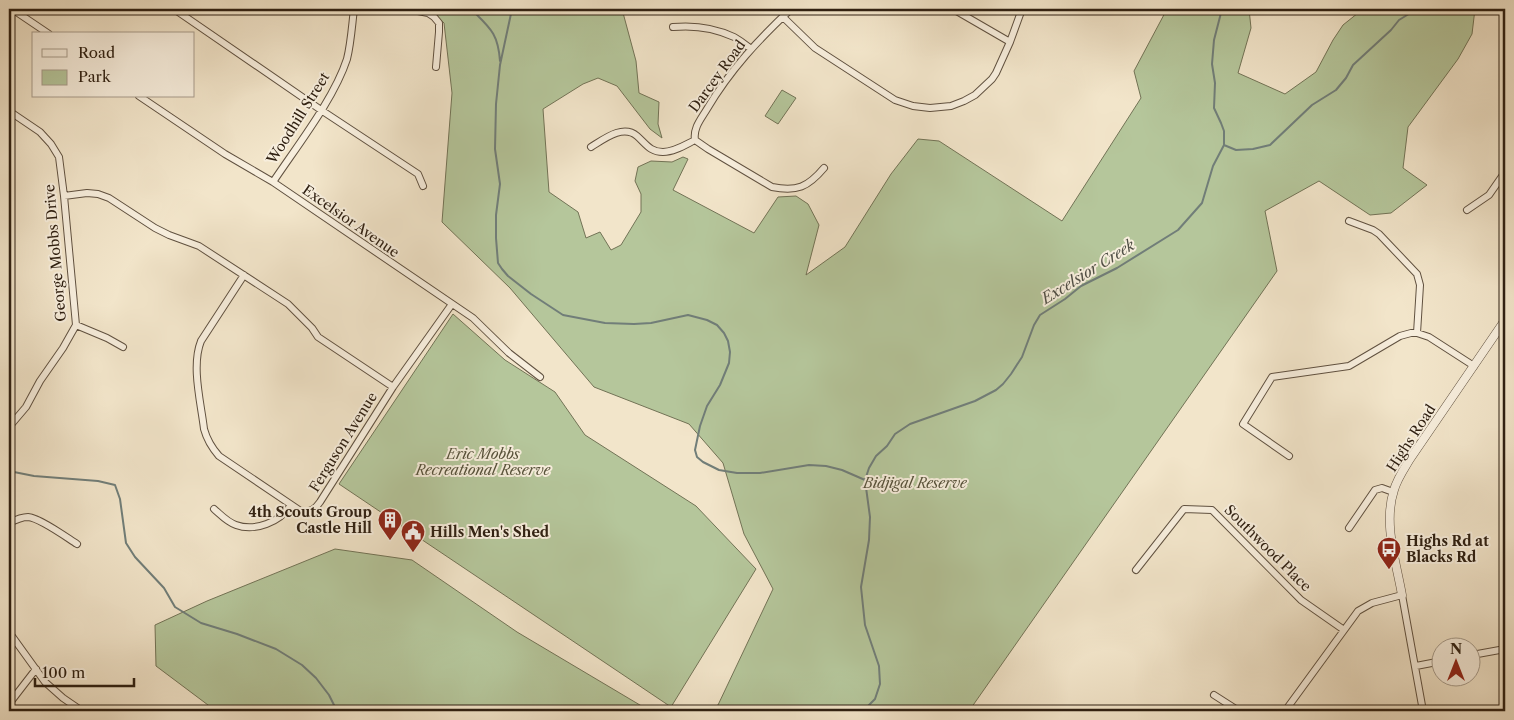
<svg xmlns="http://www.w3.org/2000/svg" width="1514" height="720" font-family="'Libre Caslon Text',serif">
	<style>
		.green { fill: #b5c69b; stroke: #727356 }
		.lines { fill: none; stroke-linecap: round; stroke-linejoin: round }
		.stream { stroke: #717e79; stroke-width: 2 }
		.minor-casing { stroke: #605140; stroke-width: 8 }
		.tertiary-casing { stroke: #605140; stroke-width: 9 }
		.minor { stroke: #f7eedd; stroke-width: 6 }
		.tertiary { stroke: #f7eedd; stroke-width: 8 }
		.labels { text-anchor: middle; stroke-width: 4; stroke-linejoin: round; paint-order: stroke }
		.street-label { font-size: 14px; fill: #2f2012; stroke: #f7eedd }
		.park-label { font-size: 14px; font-style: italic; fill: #57523b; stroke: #f7eedd }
		.poi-label { font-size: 14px; font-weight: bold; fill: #2f2012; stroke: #f7eedd; text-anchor: start }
		.water-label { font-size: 15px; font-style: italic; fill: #504f46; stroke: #f7eedd }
	</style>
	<rect width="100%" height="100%" fill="#f2e5ca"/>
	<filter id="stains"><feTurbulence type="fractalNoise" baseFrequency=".004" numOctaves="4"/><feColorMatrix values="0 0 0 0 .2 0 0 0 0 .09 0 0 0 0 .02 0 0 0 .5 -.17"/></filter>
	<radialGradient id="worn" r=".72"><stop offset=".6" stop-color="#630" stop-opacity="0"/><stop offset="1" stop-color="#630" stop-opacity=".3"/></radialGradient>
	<path class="green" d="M430 9H622L636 61 639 93 659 102 658 124 662 138 650 129 617 86 598 78 583 84 543 109 549 192 578 212 586 238 600 232 611 250 621 245 641 212V194L635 181 638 167 651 161 672 162 683 157 688 159 673 190 754 233 778 197 796 196 808 204 819 225 806 275 845 247 891 174 918 139 939 141 1062 221 1141 98 1134 71 1167 9H1249L1251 28 1238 73 1285 94 1316 72 1333 40 1343 25 1363 9H1475L1472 34 1458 59 1408 127 1403 168 1427 185 1391 213 1370 215 1319 181 1265 211 1277 271 969 711H703L718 705 773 589 744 534 723 463 689 424 594 387 510 288 442 222 452 93 444 23Z
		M782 90 796 98 778 124 765 116Z
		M453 314 505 360 555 392 585 435 696 506 756 569 671 707 339 484Z
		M335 549 412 560 517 632 650 711H216L156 666 155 625 207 601Z"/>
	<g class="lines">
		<path class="stream" d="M471 9C490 28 498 33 500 61
			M512 9 500 65 496 104 495 149 500 184 496 215V238L498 263 502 269 508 276 531 294 563 315 605 323 634 324 651 323 688 315 707 320 717 325 724 333 728 341 730 352 729 363 720 385 707 406 700 426 695 450 697 457 703 462 719 470 737 473H760L809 465 826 466 842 470 865 480
			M1222 9 1214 40 1212 64 1215 83 1214 108 1221 123 1224 131V145
			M9 471 34 476 98 481 115 485 120 499 126 543 135 557 164 588 175 607 201 623 237 634 276 649 302 665 316 678 329 695 334 705 333 711
			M850 711 868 706 875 699 880 684 879 666 865 625 861 587 869 540 870 517 865 480 869 468 876 456 887 446 895 434 910 424 975 401 996 390 1003 384 1011 374 1022 357 1034 325 1040 315 1065 299 1081 286 1117 268 1178 230 1202 203 1213 166 1224 145 1236 150 1253 149 1270 145 1312 105 1336 90 1346 78 1353 65 1391 30 1399 20 1412 12 1419 9"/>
		<defs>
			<path id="minor" d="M12 9 49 34
				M174 9 321 110 418 174 423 186
				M408 9 428 13 434 17 439 23V32L436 67
				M791 9C759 39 730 70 707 109 701 119 693 128 695 140L708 149 772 187C797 192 808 187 824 168
				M953 9 1010 42
				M783 17 815 48 895 100 913 106 930 108 951 106 964 101 975 95 992 79 996 73 1010 42 1022 9
				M673 27C694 25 715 28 734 37 740 40 745 45 750 48
				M139 96 225 154 273 182 473 318 509 353 540 377
				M9 111 40 132 51 144 59 157 64 196 76 325 63 348 40 381 26 407 9 427
				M591 147C604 139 623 124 637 136 646 144 650 152 663 152 674 152 685 145 695 140
				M273 182C297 146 334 99 347 59 351 43 352 25 354 9
				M64 196 87 193 98 194 109 198 155 228 169 235 199 246 288 304 312 328 318 337 393 387
				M1467 210 1489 195 1505 172
				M1349 221 1373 230 1379 234 1417 274 1420 285 1417 333
				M244 275 201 341C191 366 201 403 204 429 207 440 212 448 219 456L302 512C311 512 315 509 320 502L393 387 452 304
				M76 325 107 338 123 347
				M1289 456 1243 424 1272 377 1349 366 1400 336 1411 333H1417L1429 337 1474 366
				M214 509C221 515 227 522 236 525 255 532 280 522 291 505
				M9 523C15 520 21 517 28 517 40 518 66 537 77 544
				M1349 528 1375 490 1382 488 1393 492
				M1136 570 1184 509 1212 510 1301 600 1344 630
				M9 632 45 682 63 698 82 711
				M1472 655 1505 649
				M1416 666 1442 661
				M1214 695 1239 711
				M9 704 36 669
				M1285 711 1358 611 1372 603 1402 595 1423 711"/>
			<path id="tertiary" d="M1402 595C1396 561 1383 523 1394 490 1397 479 1404 469 1410 459L1505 320"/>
		</defs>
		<use href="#minor" class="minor-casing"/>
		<use href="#tertiary" class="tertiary-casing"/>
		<use href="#minor" class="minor"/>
		<use href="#tertiary" class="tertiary"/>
	</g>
	<defs>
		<symbol id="building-pin" viewBox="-11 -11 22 30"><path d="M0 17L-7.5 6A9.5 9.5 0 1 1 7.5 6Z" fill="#8f2418" stroke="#f7eedd"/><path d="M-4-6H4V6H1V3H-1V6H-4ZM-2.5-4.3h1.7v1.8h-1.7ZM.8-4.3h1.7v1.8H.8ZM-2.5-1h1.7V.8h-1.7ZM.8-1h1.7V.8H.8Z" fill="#fff"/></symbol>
		<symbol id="civic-pin" viewBox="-11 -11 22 30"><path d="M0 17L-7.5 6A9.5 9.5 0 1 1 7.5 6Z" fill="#8f2418" stroke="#f7eedd"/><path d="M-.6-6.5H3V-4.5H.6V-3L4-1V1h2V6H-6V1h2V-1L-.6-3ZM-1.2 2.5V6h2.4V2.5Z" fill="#fff"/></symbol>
		<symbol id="bus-pin" viewBox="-11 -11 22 30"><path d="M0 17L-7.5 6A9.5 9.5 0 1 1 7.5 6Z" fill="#8f2418" stroke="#f7eedd"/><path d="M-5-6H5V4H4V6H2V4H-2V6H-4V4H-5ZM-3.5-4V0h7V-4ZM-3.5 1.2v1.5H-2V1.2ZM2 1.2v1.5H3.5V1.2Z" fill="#fff"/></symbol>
	</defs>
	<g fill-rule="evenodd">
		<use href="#building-pin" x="376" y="506" width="28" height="38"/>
		<use href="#civic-pin" x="399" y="518" width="28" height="38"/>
		<use href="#bus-pin" x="1375" y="535" width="28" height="38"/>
	</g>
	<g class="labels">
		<g class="street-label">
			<text transform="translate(717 76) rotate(-54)" y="5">Darcey Road</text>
			<text transform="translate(298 118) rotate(-58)" y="5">Woodhill Street</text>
			<text transform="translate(351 221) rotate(35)" y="5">Excelsior Avenue</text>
			<text transform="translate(55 253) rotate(-95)" y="5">George Mobbs Drive</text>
			<text transform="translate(1411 438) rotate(-57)" y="5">Highs Road</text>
			<text transform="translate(343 442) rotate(-58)" y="5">Ferguson Avenue</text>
			<text transform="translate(1268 548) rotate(45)" y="5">Southwood Place</text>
		</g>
		<g class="park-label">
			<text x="483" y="459">Eric Mobbs<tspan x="483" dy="16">Recreational Reserve</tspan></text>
			<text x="915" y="488">Bidjigal Reserve</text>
		</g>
		<g class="poi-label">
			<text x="372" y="517" text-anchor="end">4th Scouts Group<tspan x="372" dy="16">Castle Hill</tspan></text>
			<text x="430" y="537">Hills Men's Shed</text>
			<text x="1406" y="546">Highs Rd at<tspan x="1406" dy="16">Blacks Rd</tspan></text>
		</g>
		<g class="water-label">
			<text transform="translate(1088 272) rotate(-32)" y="5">Excelsior Creek</text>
		</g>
	</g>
	<rect width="1514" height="720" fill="none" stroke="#f2e5ca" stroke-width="30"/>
	<rect x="10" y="10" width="1494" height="700" fill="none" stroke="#2f2012" stroke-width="2.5"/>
	<rect x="15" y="15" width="1484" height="690" fill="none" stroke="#2f2012"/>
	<rect x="32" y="32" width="162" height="65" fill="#f7eedd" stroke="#a79c8c"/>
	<rect x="42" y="49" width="25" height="8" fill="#f7eedd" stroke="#a79c8c"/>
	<text x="78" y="58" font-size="15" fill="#2f2012">Road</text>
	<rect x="42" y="70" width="25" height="15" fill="#b5c69b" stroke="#a79c8c"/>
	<text x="78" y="82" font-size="15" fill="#2f2012">Park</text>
	<g transform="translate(1456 662)"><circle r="24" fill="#f7eedd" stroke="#a79c8c"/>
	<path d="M0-4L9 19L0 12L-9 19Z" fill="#8f2418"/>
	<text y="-8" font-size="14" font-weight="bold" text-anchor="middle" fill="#2f2012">N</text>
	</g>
	<path d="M35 678v8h99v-8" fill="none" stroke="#2f2012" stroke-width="2.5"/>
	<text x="42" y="678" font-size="15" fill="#2f2012" stroke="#f7eedd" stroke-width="4" paint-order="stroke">100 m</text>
	<rect width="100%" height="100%" filter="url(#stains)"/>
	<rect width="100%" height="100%" fill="url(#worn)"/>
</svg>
